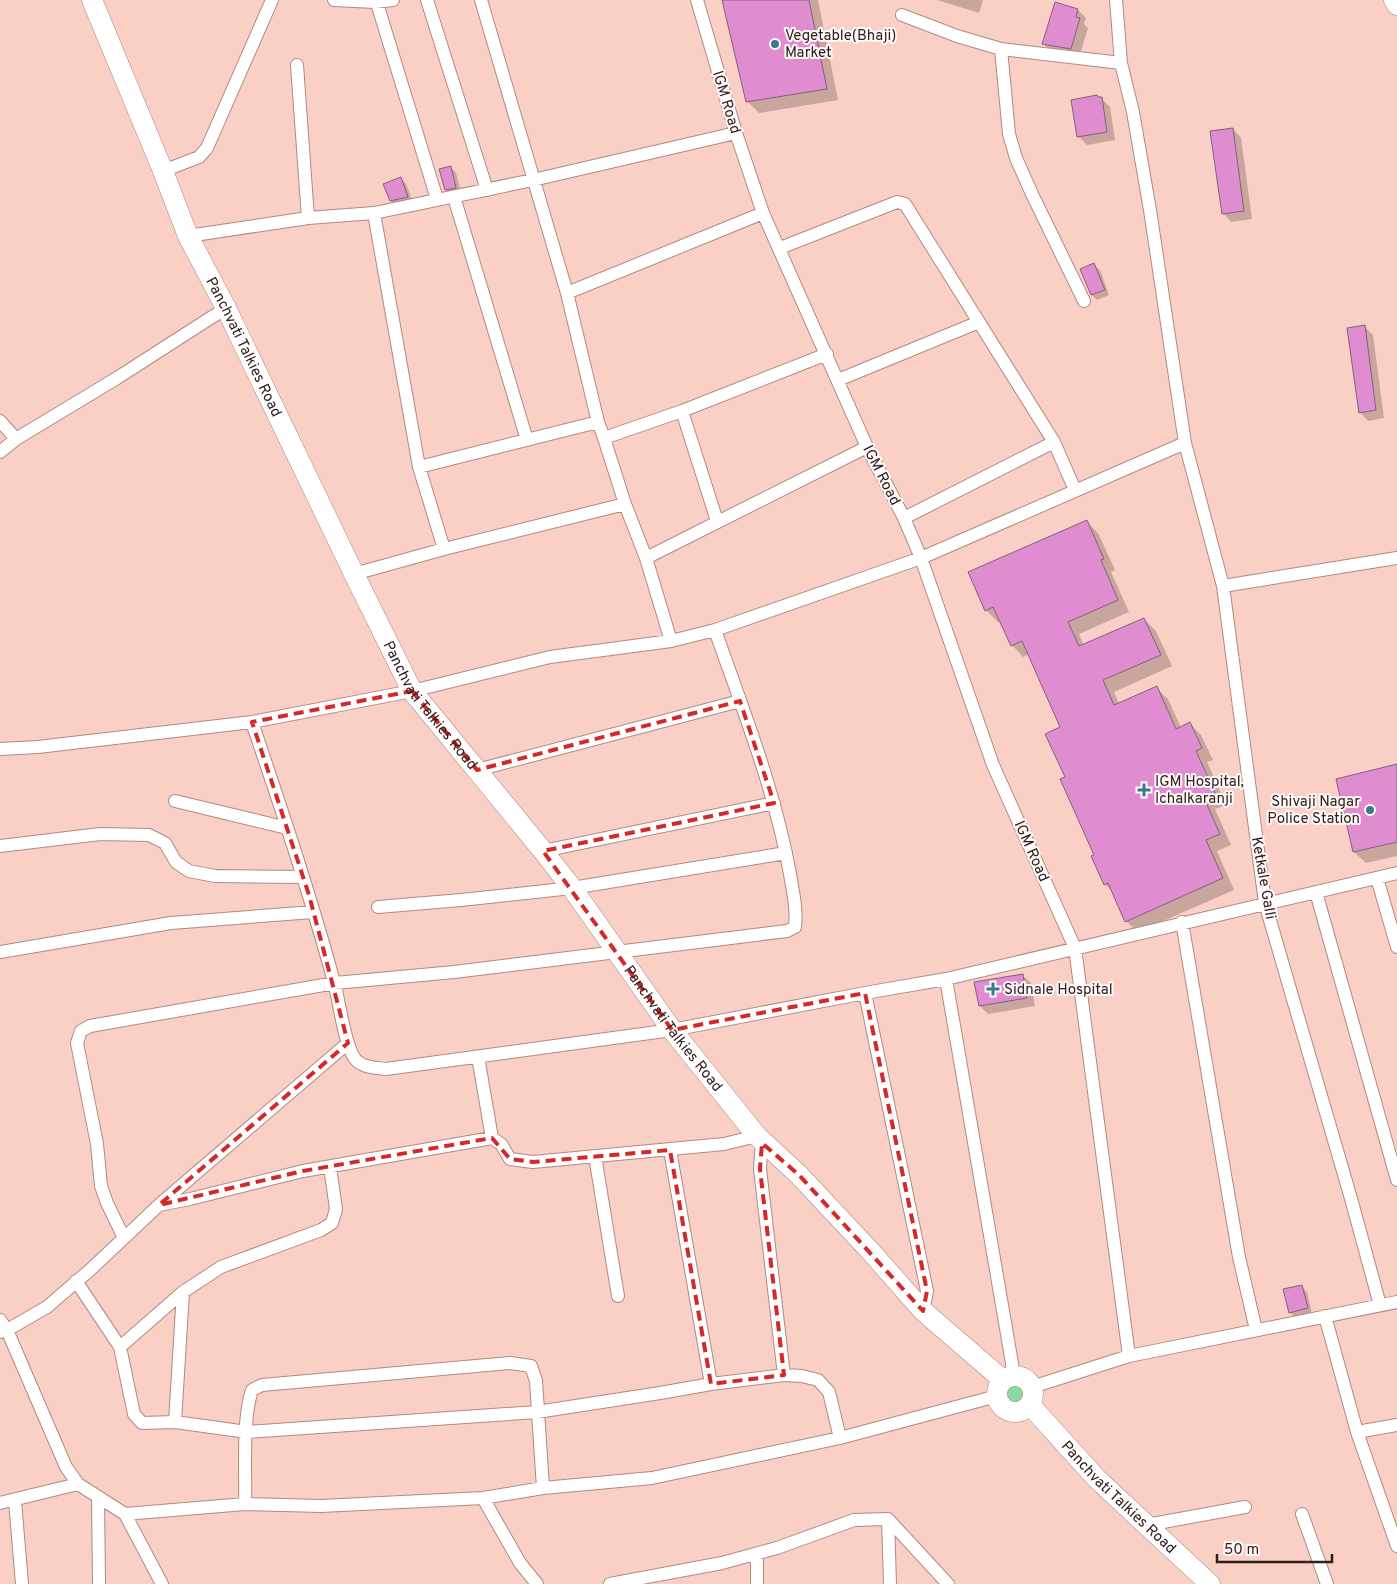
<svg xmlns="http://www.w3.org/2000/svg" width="1397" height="1584" font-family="Overpass,sans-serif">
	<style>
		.green { fill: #88d9a2 }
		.shadow { fill: #0003 }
		.building { fill: #df8dd0; stroke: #7f6279 }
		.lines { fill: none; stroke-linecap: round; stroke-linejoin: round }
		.minor-casing { stroke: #b18a81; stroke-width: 14 }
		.primary-casing { stroke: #b18a81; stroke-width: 21 }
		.minor { stroke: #fff; stroke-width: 12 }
		.primary { stroke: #fff; stroke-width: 20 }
		.marked { fill: none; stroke: #d62828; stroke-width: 4; stroke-dasharray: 10 6; stroke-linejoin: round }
		.poi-dot { fill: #387c8b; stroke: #fffaf9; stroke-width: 2 }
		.labels { text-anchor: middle; stroke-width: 4; stroke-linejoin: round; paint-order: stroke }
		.poi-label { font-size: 15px; fill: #30201d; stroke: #fffaf9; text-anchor: start }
		.street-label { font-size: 15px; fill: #30201d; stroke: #fffaf9 }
	</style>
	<rect width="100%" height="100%" fill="#facfc5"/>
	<path class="green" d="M1007 1394a9 9 0 1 1 18 0a9 9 0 1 1-18 0Z"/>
	<path class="shadow" d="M723 0H818L838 100 759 113 747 101Z
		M937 0H983L979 13Z
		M1078 10 1086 18 1084 24 1088 28 1079 57 1052 53 1044 44Z
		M1099 98H1101L1110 107 1115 140 1087 145 1078 136Z
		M1233 129 1241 138 1252 219 1231 222 1223 213Z
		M451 168 456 173 461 193 451 195 446 189Z
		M401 178 406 184 413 202 397 206 391 201Z
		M1094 265 1100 270 1109 295 1097 300 1092 295Z
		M1365 327 1373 335 1384 418 1368 421 1360 412Z
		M1087 522 1098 533 1115 570 1111 572 1129 612 1079 634 1084 646 1144 619 1156 631 1172 666 1114 692 1119 704 1156 688 1168 699 1181 728 1190 724 1201 735 1213 760 1207 762 1226 805 1215 809 1231 845 1217 851 1234 890 1138 932 1126 921 1114 893 1105 884 1066 778 1062 728 1029 654 1023 657 1012 645 1001 620 998 622 986 610Z
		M1397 765V856L1366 863 1354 852Z
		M1022 975 1031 983 1035 1006 988 1014 980 1006Z
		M1301 1286 1307 1292 1312 1314 1295 1318 1290 1312Z"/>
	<path class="building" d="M722 0H809L827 89 746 102Z
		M1055 2 1078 9 1076 17 1080 18 1071 49 1042 44Z
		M1097 95 1098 97H1102L1107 132 1077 137 1071 100Z
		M1233 128 1244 211 1222 214 1210 131Z
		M451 166 456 188 445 190 439 169Z
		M401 177 408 197 390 201 383 184Z
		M1094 263 1105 290 1091 295 1080 269Z
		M1365 325 1376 410 1359 413 1347 328Z
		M1087 520 1104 559 1101 560 1118 600 1068 622 1079 646 1144 618 1161 655 1103 680 1114 705 1157 686 1176 729 1190 722 1202 748 1196 751 1215 793 1204 798 1220 834 1206 840 1223 878 1125 922 1108 883 1104 885 1091 856 1094 855 1060 779 1065 777 1045 734 1060 727 1022 641 1011 646 993 607 985 611 968 572Z
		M1397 764V842L1353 852 1336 779Z
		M1023 974 1027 998 979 1006 974 982Z
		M1302 1285 1308 1308 1289 1313 1283 1289Z"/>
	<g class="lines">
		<defs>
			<path id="minor" d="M334 0 375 2 393 0
				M376 0 437 199
				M427 0 487 190
				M481 0 567 293 598 422 604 438 625 504 646 558 671 641
				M697 0 736 133 763 213 867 447 904 518 921 558 993 765 1075 948 1129 1356
				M902 15 957 36 1001 49 1121 63
				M1001 49 1009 134 1016 158 1032 194 1084 301
				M297 65 308 218
				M163 171 199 157 207 148 272 0
				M454 197 527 440
				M374 213 419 467 598 422
				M188 236 308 218 374 213 533 180 736 133
				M780 248 897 202 905 204 1054 442 1075 490
				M567 293 763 213
				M838 380 979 322
				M682 411 717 521
				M0 421 16 439
				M604 438 682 411 827 354
				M1185 443 1223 586 1265 903 1352 1202 1380 1305
				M0 452 16 439 117 378 226 308
				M419 467 444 549
				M904 518 1054 442
				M646 558 867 447
				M354 574 444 549 625 504
				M1223 586 1397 558
				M252 722C281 808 310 894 334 982 339 999 345 1051 357 1061 365 1068 377 1068 386 1069L672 1030 865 993 946 979 1397 873
				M0 749 38 747 252 722 412 691 550 657 671 641 715 630 921 558 1185 443 1150 210 1133 112 1121 63 1116 0
				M477 770 740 701
				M175 801 287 828
				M0 846 100 834 149 835 165 843 176 862 189 871 215 876 303 877
				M543 851 774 803
				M1377 878 1397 947
				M1316 892 1397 1180
				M378 907 461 900 572 888 786 853
				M1182 922 1239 1257 1256 1330
				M0 952 171 923 313 912
				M946 979 1014 1375
				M865 993 927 1291 923 1311
				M478 1057 492 1138
				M766 1147 761 1152 760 1169 784 1375
				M670 1150 711 1384
				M595 1156 618 1296
				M160 1204 348 1043
				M124 1238 107 1203 101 1186 97 1144 77 1043 81 1031 90 1026 335 983 454 972 787 931 795 927C797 909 793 892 790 874 775 790 743 710 715 630
				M76 1281 120 1347 134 1414 142 1423 175 1422 183 1292
				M1325 1316 1357 1432
				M0 1320 7 1330 66 1467 78 1484 125 1514 162 1584
				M0 1332 7 1330 47 1307 90 1270 159 1205 190 1199 303 1171 492 1138 501 1144 510 1159 533 1162 724 1144 757 1136
				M120 1347 183 1292 221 1267 321 1230 332 1223 336 1209 330 1167
				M1032 1387 1129 1356 1397 1302
				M175 1422 247 1432 537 1412 660 1393 711 1384 784 1375 802 1376 818 1380 829 1392 840 1438
				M1397 1425 1357 1432 1397 1546
				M98 1497 99 1584
				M483 1498 520 1563 537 1584
				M15 1501 22 1584
				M0 1503 78 1484
				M245 1504C246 1471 242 1420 252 1390L262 1385 510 1363 531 1366 536 1381 543 1488
				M125 1514 245 1504 321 1506 483 1498 543 1488 652 1478 840 1438 997 1396
				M1302 1514 1327 1584
				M888 1519 948 1584
				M1147 1525 1245 1507
				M757 1554V1584
				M610 1584 722 1563 777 1548 854 1520 888 1519 890 1584"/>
			<g id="primary">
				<path id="s1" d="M92 0 163 171 188 236 226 308 354 574 412 691 543 851 572 888 672 1030 757 1136 799 1175 873 1254 923 1311 1003 1380"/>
				<path d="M1394 0 1397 5"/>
				<circle cx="1015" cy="1394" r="18"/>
				<path id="s2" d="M1030 1405 1097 1479 1210 1584"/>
			</g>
		</defs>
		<use href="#minor" class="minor-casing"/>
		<use href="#primary" class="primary-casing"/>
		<use href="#minor" class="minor"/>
		<use href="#primary" class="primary"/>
	</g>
	<path class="marked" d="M412 691 477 770 740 701 774 803 543 851 672 1030 865 993 927 1291 923 1311 799 1175 762 1143 760 1169 784 1375 711 1384 670 1150 533 1162 510 1159 492 1138 303 1171 159 1205 348 1043 309 895 252 722Z"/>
	<g class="poi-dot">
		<circle cx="775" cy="44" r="5"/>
		<path d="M1141.5 782.5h5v5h5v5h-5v5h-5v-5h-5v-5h5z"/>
		<circle cx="1370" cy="810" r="5"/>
		<path d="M990.5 981.5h5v5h5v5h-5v5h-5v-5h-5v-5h5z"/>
	</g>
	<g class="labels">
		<g class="poi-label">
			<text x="785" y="40">Vegetable(Bhaji)<tspan x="785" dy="17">Market</tspan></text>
			<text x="1155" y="786">IGM Hospital,<tspan x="1155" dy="17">Ichalkaranji</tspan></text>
			<text x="1360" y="806" text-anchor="end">Shivaji Nagar<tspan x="1360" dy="17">Police Station</tspan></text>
			<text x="1004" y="994">Sidnale Hospital</text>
		</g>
		<g class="street-label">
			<text transform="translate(727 102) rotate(73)" y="5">IGM Road</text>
			<text dy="5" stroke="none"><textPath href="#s1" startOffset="379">Panchvati Talkies Road</textPath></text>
			<text transform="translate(882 475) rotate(63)" y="5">IGM Road</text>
			<text dy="5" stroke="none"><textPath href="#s1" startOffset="784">Panchvati Talkies Road</textPath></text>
			<text transform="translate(1032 851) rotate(66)" y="5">IGM Road</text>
			<text transform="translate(1264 878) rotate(80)" y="5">Ketkale Galli</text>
			<text dy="5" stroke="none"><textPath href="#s1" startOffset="1189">Panchvati Talkies Road</textPath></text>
			<text dy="5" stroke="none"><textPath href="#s2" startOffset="128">Panchvati Talkies Road</textPath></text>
		</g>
	</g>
	<path d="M1217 1554v8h115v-8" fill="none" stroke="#30201d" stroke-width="2.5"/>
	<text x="1224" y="1554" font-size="15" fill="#30201d" stroke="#fffaf9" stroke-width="4" paint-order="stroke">50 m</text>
</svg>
